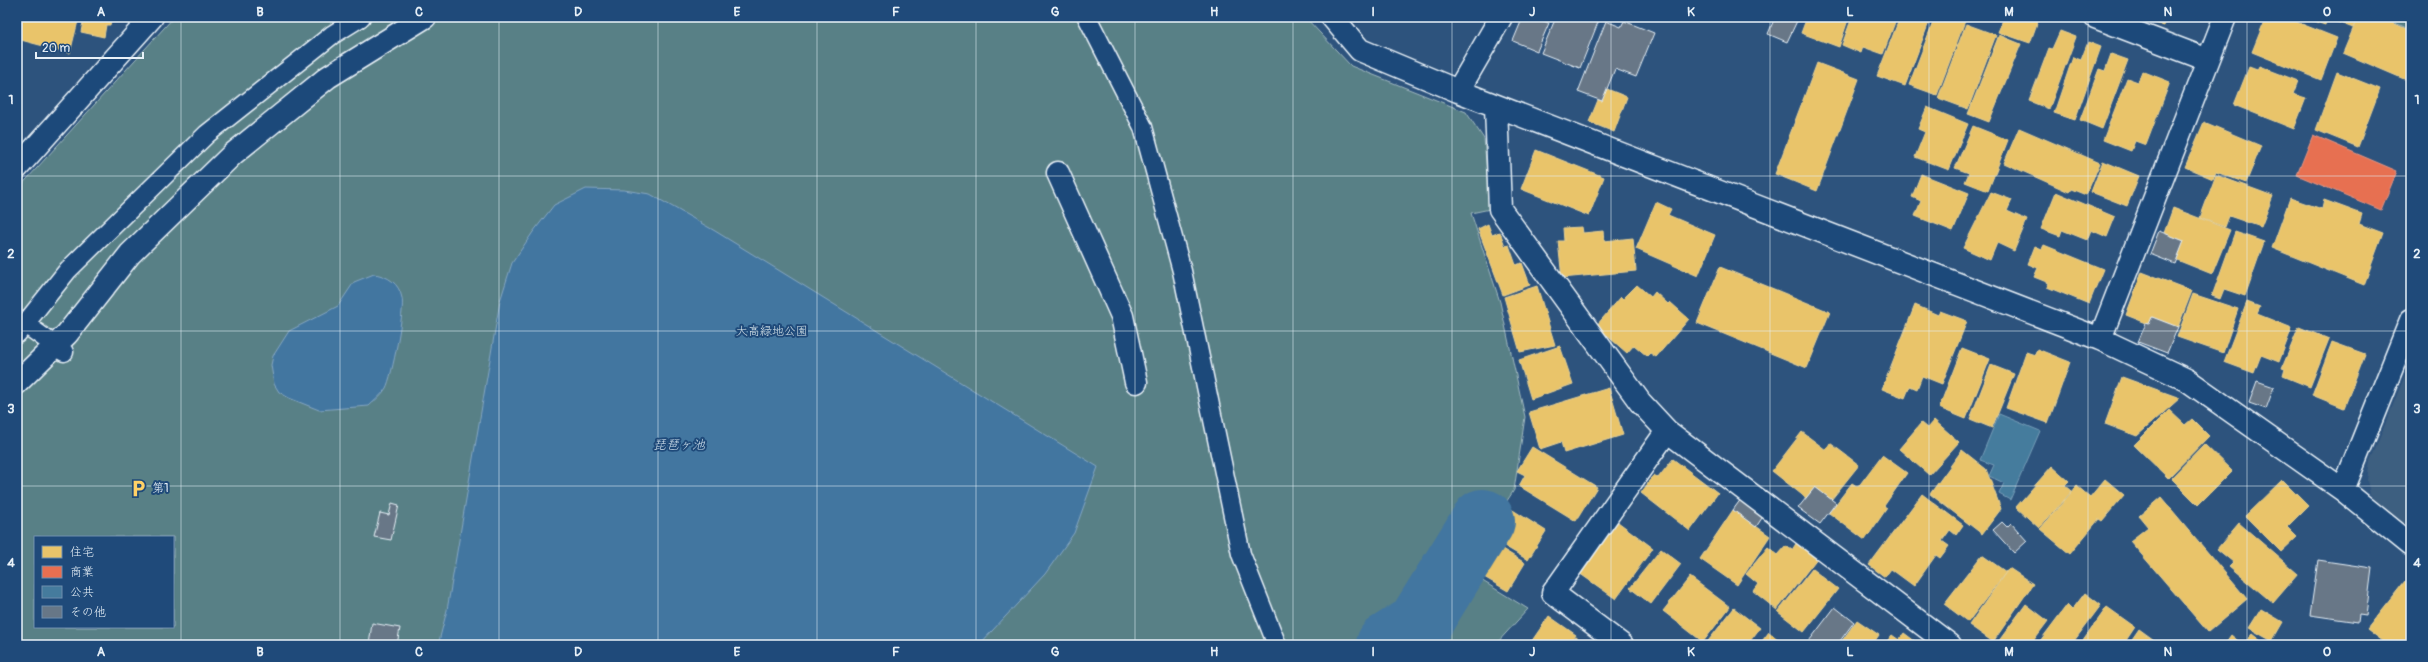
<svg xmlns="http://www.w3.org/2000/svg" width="2428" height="662" font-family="Pangolin,'Klee One',sans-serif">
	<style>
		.built { fill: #3e5e80 }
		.green { fill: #588086; stroke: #a0b8bf; fill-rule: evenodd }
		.water { fill: #4376a0; stroke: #85a7c3 }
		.homes { fill: #e9c46a; stroke: #e9d295 }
		.shops { fill: #e76f51; stroke: #e79683 }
		.public { fill: #457b9d; stroke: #769eb8 }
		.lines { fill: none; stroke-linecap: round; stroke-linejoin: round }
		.river { stroke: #4376a0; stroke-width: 64 }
		.building { fill: #677787; stroke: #e8f1f8 }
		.service-casing { stroke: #e8f1f8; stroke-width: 21 }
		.pedestrian-casing { stroke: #e8f1f8; stroke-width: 25 }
		.minor-casing { stroke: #e8f1f8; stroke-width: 25 }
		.service { stroke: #1f4a7a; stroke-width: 18 }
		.pedestrian { stroke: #1f4a7a; stroke-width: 22 }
		.minor { stroke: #1f4a7a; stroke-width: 22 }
		.grid { fill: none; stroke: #e8f1f8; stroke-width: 1; stroke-opacity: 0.55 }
		.labels { text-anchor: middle; stroke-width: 4; stroke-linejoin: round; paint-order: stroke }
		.park-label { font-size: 12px; fill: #d2e0e7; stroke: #1f4a7a }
		.poi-label { font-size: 12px; fill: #e8f1f8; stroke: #1f4a7a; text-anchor: start }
		.water-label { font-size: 13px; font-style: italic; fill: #cfdfeb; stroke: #1f4a7a }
		.neatline { fill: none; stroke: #e8f1f8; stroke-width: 1.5 }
		.grid-label { font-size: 13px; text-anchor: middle; font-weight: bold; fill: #e8f1f8 }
	</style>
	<rect width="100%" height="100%" fill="#2d537d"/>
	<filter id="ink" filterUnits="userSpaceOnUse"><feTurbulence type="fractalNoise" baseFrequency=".025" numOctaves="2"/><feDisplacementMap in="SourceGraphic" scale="8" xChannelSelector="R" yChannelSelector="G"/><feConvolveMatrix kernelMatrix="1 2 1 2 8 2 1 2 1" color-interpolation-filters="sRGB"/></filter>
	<g filter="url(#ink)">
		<path class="built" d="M2411 360V531L2388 513 2370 494 2367 480 2370 462Z"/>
		<path class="green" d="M174 17H1305L1351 66 1466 112 1484 139 1490 209 1471 213 1500 302 1525 417 1514 490 1463 569 1528 609 1495 645H17V190ZM35 537H173V627H35Z
			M2382 17H2411V30Z"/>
		<path class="water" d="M586 189 624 190 650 194 715 231 1098 467 1074 533 1045 574 979 645H438L447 610 500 301 512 263 533 232 554 205Z
			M374 274C388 276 399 283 402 298 405 310 392 377 386 388 382 395 374 401 369 406L319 410 289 398 279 392 274 384 271 365 273 356 289 331 338 306 354 282Z"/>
		<path class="homes" d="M17 17H79L70 53 17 39Z
			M84 17H112L110 25H106L104 37 81 32Z
			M1807 17H1849L1839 47 1801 33Z
			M1852 17H1897L1883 54 1863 47 1861 53 1842 45Z
			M1900 17H1931L1905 86 1877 76Z
			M1935 17H1955L1965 21 1937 95 1909 85Z
			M2004 17 2039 18 2030 43 1998 32Z
			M2139 17H2167L2164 26Z
			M2266 17H2284L2337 38 2321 80 2252 52Z
			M2357 17 2353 28 2327 18 2325 25 2305 18Z
			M2358 17H2379L2411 31V82L2343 53Z
			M1966 24 1996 35 1968 109 1938 98Z
			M2060 31 2076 37 2049 109 2029 101 2049 48 2052 49Z
			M1999 35 2021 44 1989 122 1968 114Z
			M2088 42 2101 47 2075 120 2054 113 2073 57 2081 60Z
			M2111 54 2128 60 2102 129 2080 120 2099 69 2105 71Z
			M1817 63 1859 79 1817 191 1775 174Z
			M2259 66 2298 81 2293 94 2306 98 2294 129 2234 105 2249 67 2257 70Z
			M2142 71 2170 82 2146 145 2135 141 2131 151 2103 140 2127 78 2138 82Z
			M2337 72 2380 89 2358 147 2316 130Z
			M1607 89 1627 97 1614 132 1589 122 1598 100 1602 101Z
			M1927 107 1968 124 1949 170 1915 157 1925 132 1918 129Z
			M2204 122 2261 146 2246 183 2216 172 2213 179 2185 167Z
			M1973 126 2008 140 1988 191 1965 182 1969 173 1955 168Z
			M2019 128 2100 163 2086 195 2071 189 2069 192 2004 163Z
			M1536 150 1604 177 1589 216 1521 189Z
			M2103 161 2139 176 2127 206 2091 192Z
			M1921 174 1969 193 1953 231 1915 216 1921 201 1912 197Z
			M2216 175 2273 196 2261 227 2229 216 2225 227 2200 218Z
			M1991 192 2012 200 2007 211 2027 220 2014 251 1997 243 1990 260 1963 248Z
			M2056 192 2115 217 2107 237 2091 230 2087 240 2062 230 2060 236 2041 229Z
			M2290 198 2322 209 2324 200 2362 214 2359 224 2383 233 2364 285 2272 248Z
			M1656 202 1671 209 1668 215 1715 235 1698 276 1636 249Z
			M2173 208 2230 230 2212 274 2177 260 2184 241 2164 233Z
			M1488 224 1492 235 1500 232 1505 246 1509 245 1516 265 1522 263 1530 285 1503 295 1478 229Z
			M1582 227 1583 233 1603 231 1604 241 1633 238 1636 271 1562 278 1558 241H1564L1563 228Z
			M2235 232 2264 242 2245 296 2224 289 2220 299 2212 296Z
			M2044 245 2103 269 2089 304 2047 287 2049 283 2034 277 2038 268 2028 264 2035 246 2042 249Z
			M1720 267 1830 312 1807 368 1697 323Z
			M2142 272 2192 291 2178 327 2152 317 2149 324 2126 315Z
			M1637 285 1651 297 1655 292 1668 304 1670 302 1689 319 1656 357 1650 353 1647 356 1634 345 1627 353 1596 326 1621 297 1623 299Z
			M1537 286 1555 345 1520 352 1504 297Z
			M2193 294 2238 309 2223 353 2177 337Z
			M2247 302 2260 307 2257 314 2292 328 2279 362 2261 355 2254 373 2224 362Z
			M1915 305 1938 315 1940 311 1967 321 1942 384 1922 376 1917 389 1910 386 1905 398 1882 389Z
			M2299 327 2329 339 2310 387 2283 376 2285 369 2282 368Z
			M2332 342 2365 354 2344 408 2312 395Z
			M1560 346 1573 384 1531 399 1519 360Z
			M1962 348 1990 359 1966 419 1939 408Z
			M2037 349 2070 362 2048 423 2006 408 2026 352 2035 355Z
			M1991 365 2014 374 1992 428 1970 419Z
			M2122 377 2180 398 2137 436 2105 424Z
			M1609 388 1623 435 1564 453 1561 442 1540 449 1529 412Z
			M2169 410 2185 425 2192 419 2209 436 2168 478 2134 445Z
			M1934 420 1959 442 1929 475 1899 449 1921 423 1927 428Z
			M1802 432 1826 450 1830 443 1859 465 1831 500 1815 487 1806 498 1772 471Z
			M2204 444 2232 471 2198 505 2171 478Z
			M1532 447 1597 487 1576 521 1519 486 1525 475 1517 471Z
			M1962 450 1986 469 2001 509 1982 534 1930 494Z
			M1882 455 1907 473 1884 506 1887 508 1865 540 1829 513 1852 483 1858 487Z
			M1673 459 1718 493 1690 531 1641 493 1654 475 1658 478Z
			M2052 466 2069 481 2065 485 2072 491 2039 528 2016 507Z
			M2105 479 2124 495 2102 521 2099 519 2070 554 2040 529 2077 486 2090 497Z
			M2282 480 2308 506 2287 527 2297 537 2281 552 2245 516Z
			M1922 494 1963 525 1956 535 1950 530 1942 541 1949 546 1940 558 1936 555 1914 586 1891 569 1885 577 1869 565Z
			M2161 497 2247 599 2208 632 2130 541 2148 527 2139 516Z
			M1508 507 1546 531 1528 560 1489 537Z
			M1733 510 1770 536 1737 585 1700 559Z
			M1618 522 1653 548 1616 599 1579 573Z
			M2239 523 2298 574 2273 603 2229 566 2233 562 2217 549Z
			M1489 541 1525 563 1508 591 1472 570Z
			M1797 542 1818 557 1777 610 1753 591 1758 584 1746 574 1768 547 1778 555 1786 546 1792 550Z
			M1661 549 1681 564 1651 604 1630 588Z
			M1982 555 2006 572 1968 622 1944 604Z
			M2009 568 2033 584 1993 642 1969 625Z
			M1812 569 1838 589 1804 632 1778 612Z
			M1690 577 1730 607 1703 642 1663 611Z
			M2405 581 2411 586V632L2401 645H2388L2367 629Z
			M2085 593 2101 605 2071 645H2037L2067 605 2072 610Z
			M2026 604 2048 621 2030 645H2002L1998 642Z
			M2107 607 2135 627 2123 645H2080Z
			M1734 608 1760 628 1747 645H1705Z
			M2261 609 2283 622 2272 641 2249 628Z
			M1549 616 1576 635 1569 645H1529Z
			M1857 620 1879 635 1872 645H1839Z
			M2139 629 2161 645H2128Z
			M1769 632 1785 645H1759Z
			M1904 633 1920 645H1884L1892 635 1899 640Z
			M2252 634 2266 645H2224L2231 635 2243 645Z
			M1576 637 1587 645H1571Z"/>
		<path class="shops" d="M2313 135 2397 171 2381 210 2297 175Z"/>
		<path class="public" d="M1999 414 2040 431 2010 500 1999 494 2004 483 1989 476 1994 465 1980 460Z"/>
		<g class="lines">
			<path class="river" d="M1388 645 1418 626 1483 521"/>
		</g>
		<path class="building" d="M1523 17H1533L1549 23 1537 51 1513 41Z
			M1556 17H1590L1599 20 1580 68 1541 53Z
			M1775 17H1788L1797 21 1787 42 1768 34Z
			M1606 21 1621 27 1624 21 1654 33 1636 77 1615 69 1602 101 1578 92Z
			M2159 231 2184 241 2175 264 2150 254Z
			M2152 317 2178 327 2167 353 2138 342 2146 323 2149 324Z
			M2257 381 2274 387 2266 409 2249 403Z
			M1815 487 1836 503 1820 524 1798 508Z
			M1741 499 1764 515 1756 527 1733 510Z
			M392 503 399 505 391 540 374 537 380 513 389 515Z
			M2002 522 2007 527 2011 523 2027 541 2014 553 1993 530Z
			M2318 560 2372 568 2366 616 2359 615 2358 622 2310 615Z
			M1835 607 1854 622 1837 645H1806Z
			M372 623 400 628 397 645H369Z"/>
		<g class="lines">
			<defs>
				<path id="service" d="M1087 17 1143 127 1182 271 1241 554 1277 645
					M25 324 64 352
					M17 334 68 270 207 134 332 35 361 17"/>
				<path id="pedestrian" d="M1058 173 1122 316 1136 382
					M17 383 67 334 130 254 233 154 328 77 425 17"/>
				<path id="minor" d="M1332 17 1360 50 1458 91 2100 339 2187 380 2343 490 2411 545
					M2095 17 2208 60
					M1458 91 1501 17
					M1496 107 1500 209 1640 402 1667 431 1950 645
					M17 168 152 17
					M2100 339 2225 17
					M2343 490 2411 320
					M1622 645 1553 593 1667 431"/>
			</defs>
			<use href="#service" class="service-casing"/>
			<use href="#pedestrian" class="pedestrian-casing"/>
			<use href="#minor" class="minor-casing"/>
			<use href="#service" class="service"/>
			<use href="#pedestrian" class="pedestrian"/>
			<use href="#minor" class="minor"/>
		</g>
	</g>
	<path class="grid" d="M181 17V645M340 17V645M499 17V645M658 17V645M817 17V645M976 17V645M1135 17V645M1293 17V645M1452 17V645M1611 17V645M1770 17V645M1929 17V645M2088 17V645M2247 17V645M17 176H2411M17 331H2411M17 486H2411"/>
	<defs>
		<symbol id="parking-bare" viewBox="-9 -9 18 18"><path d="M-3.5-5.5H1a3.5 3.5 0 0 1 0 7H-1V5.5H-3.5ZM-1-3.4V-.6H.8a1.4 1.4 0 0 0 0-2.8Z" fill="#ffd166" stroke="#1f4a7a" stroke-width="2.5" paint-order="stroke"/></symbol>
	</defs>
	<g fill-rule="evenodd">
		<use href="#parking-bare" x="126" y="476" width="25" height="25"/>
	</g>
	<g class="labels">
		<g class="park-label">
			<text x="772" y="335">大高緑地公園</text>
		</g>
		<g class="poi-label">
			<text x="152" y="492">第1</text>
		</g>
		<g class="water-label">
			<text x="679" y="449">琵琶ヶ池</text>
		</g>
	</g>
	<rect width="2428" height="662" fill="none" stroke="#1f4a7a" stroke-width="44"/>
	<rect x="34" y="536" width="140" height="92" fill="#1f4a7a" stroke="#6f8dac"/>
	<rect x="42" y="546" width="20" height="12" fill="#e9c46a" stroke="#6f8dac"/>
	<text x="70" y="556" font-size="12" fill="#e8f1f8">住宅</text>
	<rect x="42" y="566" width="20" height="12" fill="#e76f51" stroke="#6f8dac"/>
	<text x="70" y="576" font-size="12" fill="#e8f1f8">商業</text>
	<rect x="42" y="586" width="20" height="12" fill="#457b9d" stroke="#6f8dac"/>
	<text x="70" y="596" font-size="12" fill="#e8f1f8">公共</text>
	<rect x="42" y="606" width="20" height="12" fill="#677787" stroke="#6f8dac"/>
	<text x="70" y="616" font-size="12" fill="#e8f1f8">その他</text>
	<path d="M36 52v6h107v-6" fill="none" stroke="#e8f1f8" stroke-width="2"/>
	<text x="42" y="52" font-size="12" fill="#e8f1f8" stroke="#1f4a7a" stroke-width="3" paint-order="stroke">20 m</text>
	<rect x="22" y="22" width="2384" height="618" class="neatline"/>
	<g class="grid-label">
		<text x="101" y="16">A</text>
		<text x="260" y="16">B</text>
		<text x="419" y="16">C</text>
		<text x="578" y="16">D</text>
		<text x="737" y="16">E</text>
		<text x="896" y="16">F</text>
		<text x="1055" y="16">G</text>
		<text x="1214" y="16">H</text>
		<text x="1373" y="16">I</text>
		<text x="1532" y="16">J</text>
		<text x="1691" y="16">K</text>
		<text x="1850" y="16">L</text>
		<text x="2009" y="16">M</text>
		<text x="2168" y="16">N</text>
		<text x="2327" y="16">O</text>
		<text x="11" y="104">1</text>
		<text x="2417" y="104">1</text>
		<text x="11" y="258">2</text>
		<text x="2417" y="258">2</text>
		<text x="11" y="413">3</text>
		<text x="2417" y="413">3</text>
		<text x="11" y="567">4</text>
		<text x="2417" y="567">4</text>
		<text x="101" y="656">A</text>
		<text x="260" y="656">B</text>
		<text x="419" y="656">C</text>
		<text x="578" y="656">D</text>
		<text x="737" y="656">E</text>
		<text x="896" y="656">F</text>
		<text x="1055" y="656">G</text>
		<text x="1214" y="656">H</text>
		<text x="1373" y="656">I</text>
		<text x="1532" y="656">J</text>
		<text x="1691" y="656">K</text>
		<text x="1850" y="656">L</text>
		<text x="2009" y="656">M</text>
		<text x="2168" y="656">N</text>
		<text x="2327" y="656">O</text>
	</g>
</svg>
